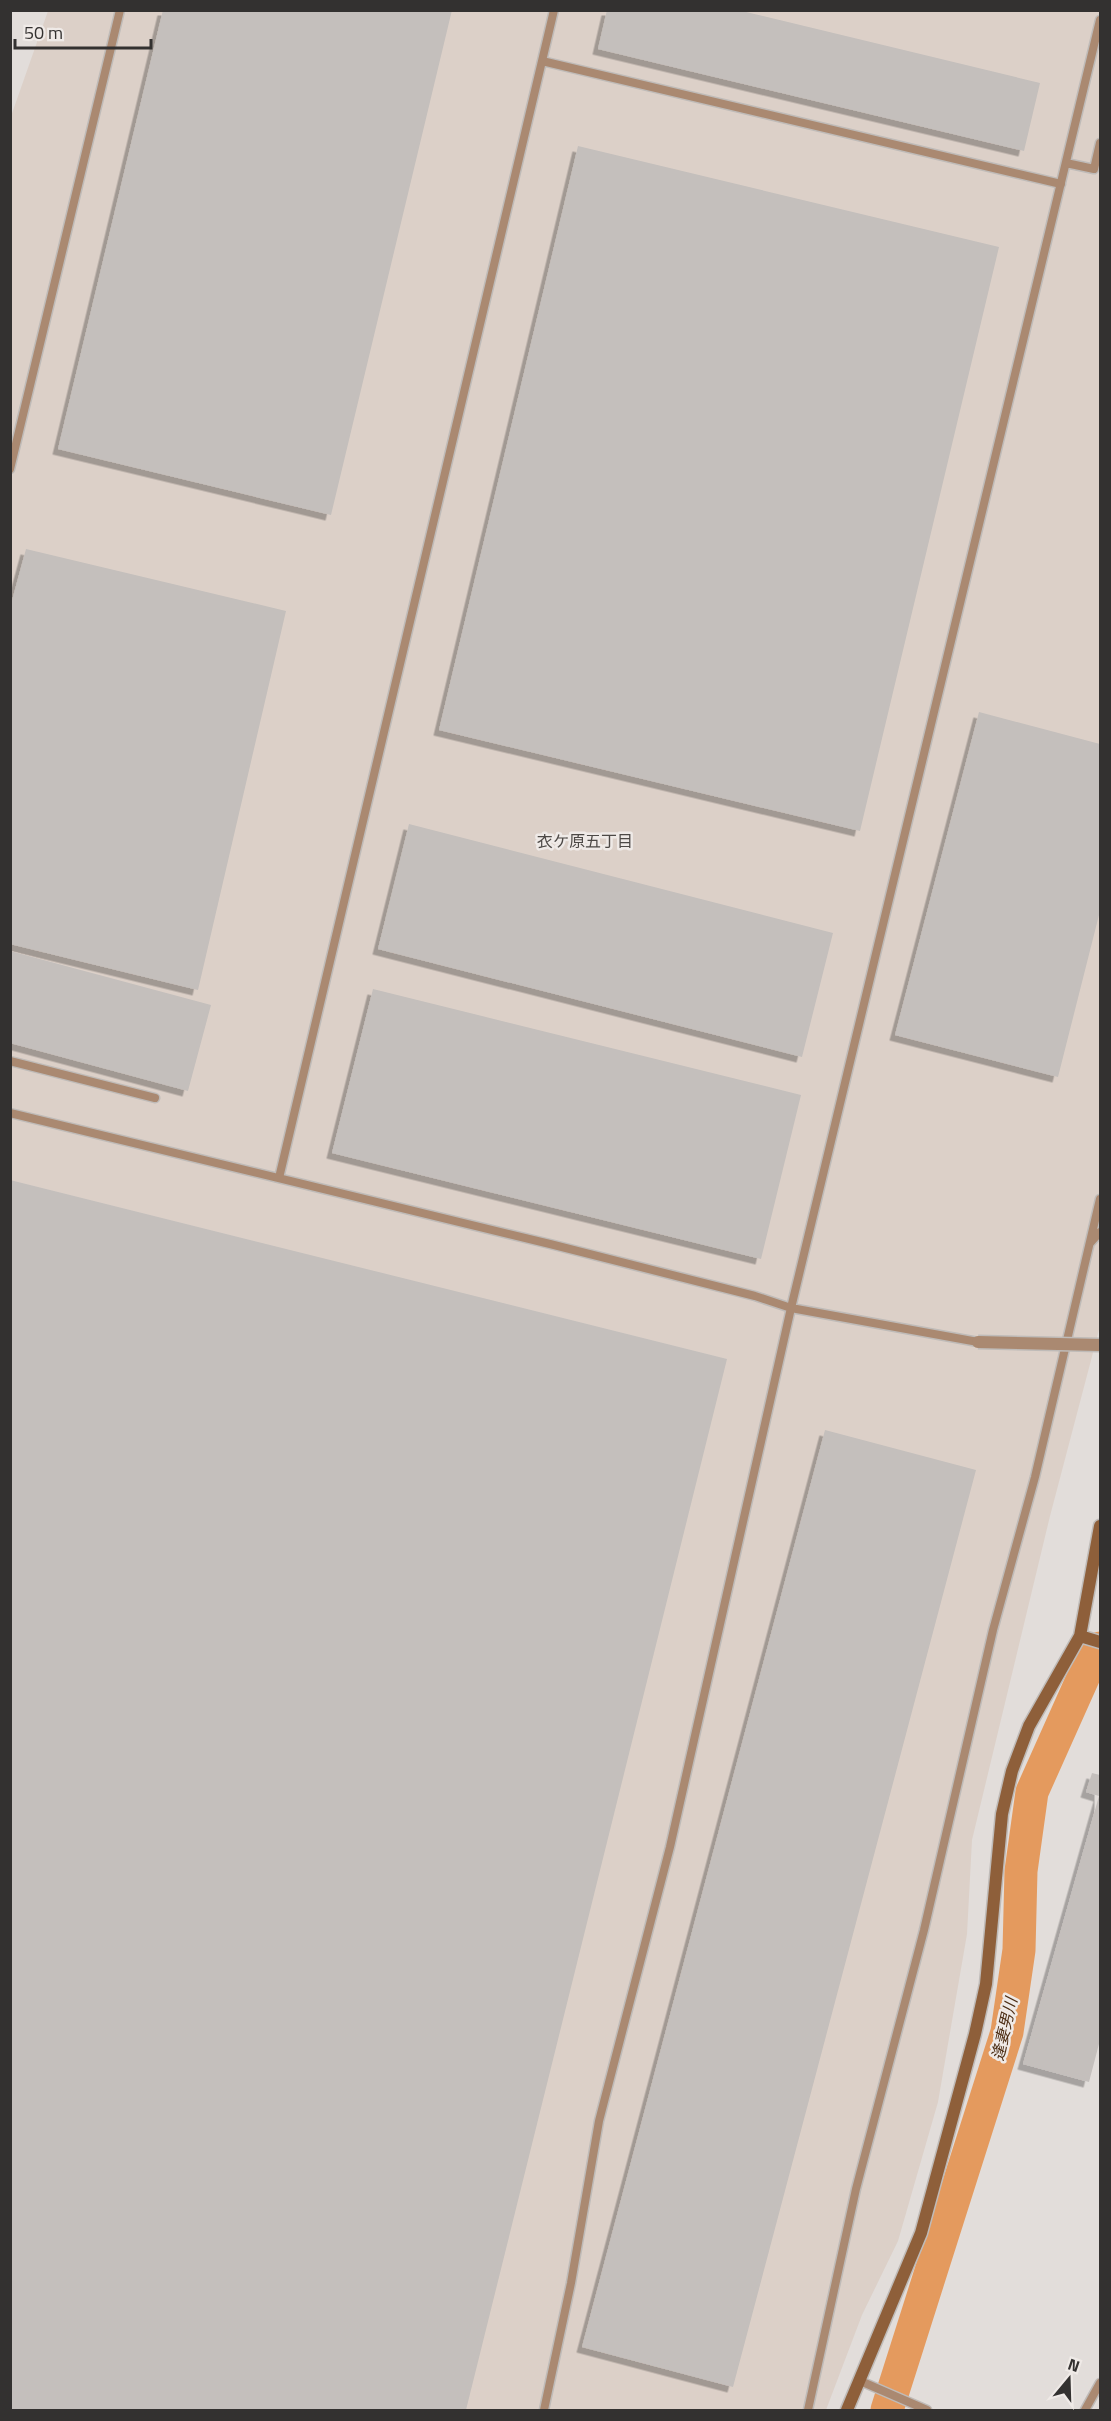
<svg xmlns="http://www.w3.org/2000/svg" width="1111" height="2421" font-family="'Titillium Web','Noto Sans JP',sans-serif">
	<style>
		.built { fill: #dcd0c8 }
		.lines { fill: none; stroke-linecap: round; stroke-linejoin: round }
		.river { stroke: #e49a5e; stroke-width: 33 }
		.building { fill: #c4bfbc; filter: url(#shadow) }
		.lane-casing { stroke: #bfbbb8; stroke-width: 11 }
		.secondary-casing { stroke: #bfbbb8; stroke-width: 15 }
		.lane { stroke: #aa8971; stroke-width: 8 }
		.secondary { stroke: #8e5f3a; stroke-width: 12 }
		.street-bridge-casing { stroke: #bfbbb8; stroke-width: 15; stroke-linecap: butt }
		.street-bridge { stroke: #aa8971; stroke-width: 12 }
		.labels { text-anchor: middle; stroke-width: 5; stroke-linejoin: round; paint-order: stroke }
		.neighbourhood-label { font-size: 16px; fill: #4d4946; stroke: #efeae7 }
		.water-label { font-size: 16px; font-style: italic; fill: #4d2e15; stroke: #efeae7 }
	</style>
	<defs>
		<filter id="shadow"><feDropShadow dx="-5.5" dy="5.5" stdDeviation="0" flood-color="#0004"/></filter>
	</defs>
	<rect width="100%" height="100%" fill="#e2ddda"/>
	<path class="built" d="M48 11H1100V1326L1050 1516 972 1840 967 1934 938 2102 898 2241 862 2315 826 2410H11L10 119Z"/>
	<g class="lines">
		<path class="river" d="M887 2410 1007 2032 1019 1950 1021 1871 1032 1792 1087 1669 1100 1648"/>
	</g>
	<path class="building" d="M163 10H452L331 515 58 449Z
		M607 10H738L1040 83 1024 151 598 49Z
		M578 146 999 247 860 831 439 730Z
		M26 549 286 611 198 990 10 944V608Z
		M979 712 1100 744V911L1058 1077 895 1035Z
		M409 824 833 933 802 1057 378 949Z
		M10 951 211 1005 188 1091 10 1043Z
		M373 989 801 1095 761 1259 332 1153Z
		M10 1180 727 1359 466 2410H10Z
		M825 1430 976 1470 733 2387 582 2347Z
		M1092 1773 1100 1775V2040L1089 2082 1023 2064 1099 1796 1086 1792Z"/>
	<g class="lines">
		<defs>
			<path id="lane" d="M542 61 1061 184
				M1066 163 1094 169 1100 143
				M10 469 120 10
				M10 1061 155 1098
				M10 1113 550 1244 755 1296 791 1308 978 1342
				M279 1178 554 10
				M1090 1243 1100 1232
				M858 2380 927 2410
				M544 2410 571 2283 599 2121 670 1847 791 1308 1100 20
				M808 2410 856 2189 924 1930 993 1630 1035 1477 1100 1199
				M1085 2410 1100 2383"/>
			<path id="secondary" d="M1080 1636 1100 1642
				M847 2410 921 2233 975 2034 986 1984 1002 1814 1012 1771 1029 1726 1080 1636 1100 1526"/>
		</defs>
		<use href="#lane" class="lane-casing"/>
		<use href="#secondary" class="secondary-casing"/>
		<use href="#lane" class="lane"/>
		<use href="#secondary" class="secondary"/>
		<defs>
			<path id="street-bridge" d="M978 1342 1100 1345"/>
		</defs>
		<use href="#street-bridge" class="street-bridge-casing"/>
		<use href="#street-bridge" class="street-bridge"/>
	</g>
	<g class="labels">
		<g class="neighbourhood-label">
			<text x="585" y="847">衣ケ原五丁目</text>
		</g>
		<g class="water-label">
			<text transform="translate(1004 2029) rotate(-77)" y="6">逢妻男川</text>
		</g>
	</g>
	<rect width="1111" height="2421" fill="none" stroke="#333130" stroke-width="24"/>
	<g transform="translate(1069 2379) rotate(19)" stroke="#efeae7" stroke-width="4.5" paint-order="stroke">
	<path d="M0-4.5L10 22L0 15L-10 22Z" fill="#333130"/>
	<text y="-9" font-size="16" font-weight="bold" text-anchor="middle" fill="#333130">N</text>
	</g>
	<path d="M15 39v9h136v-9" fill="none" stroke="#333130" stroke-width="3"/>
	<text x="24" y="39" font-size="18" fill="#333130" stroke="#efeae7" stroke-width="4.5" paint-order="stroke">50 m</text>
</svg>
